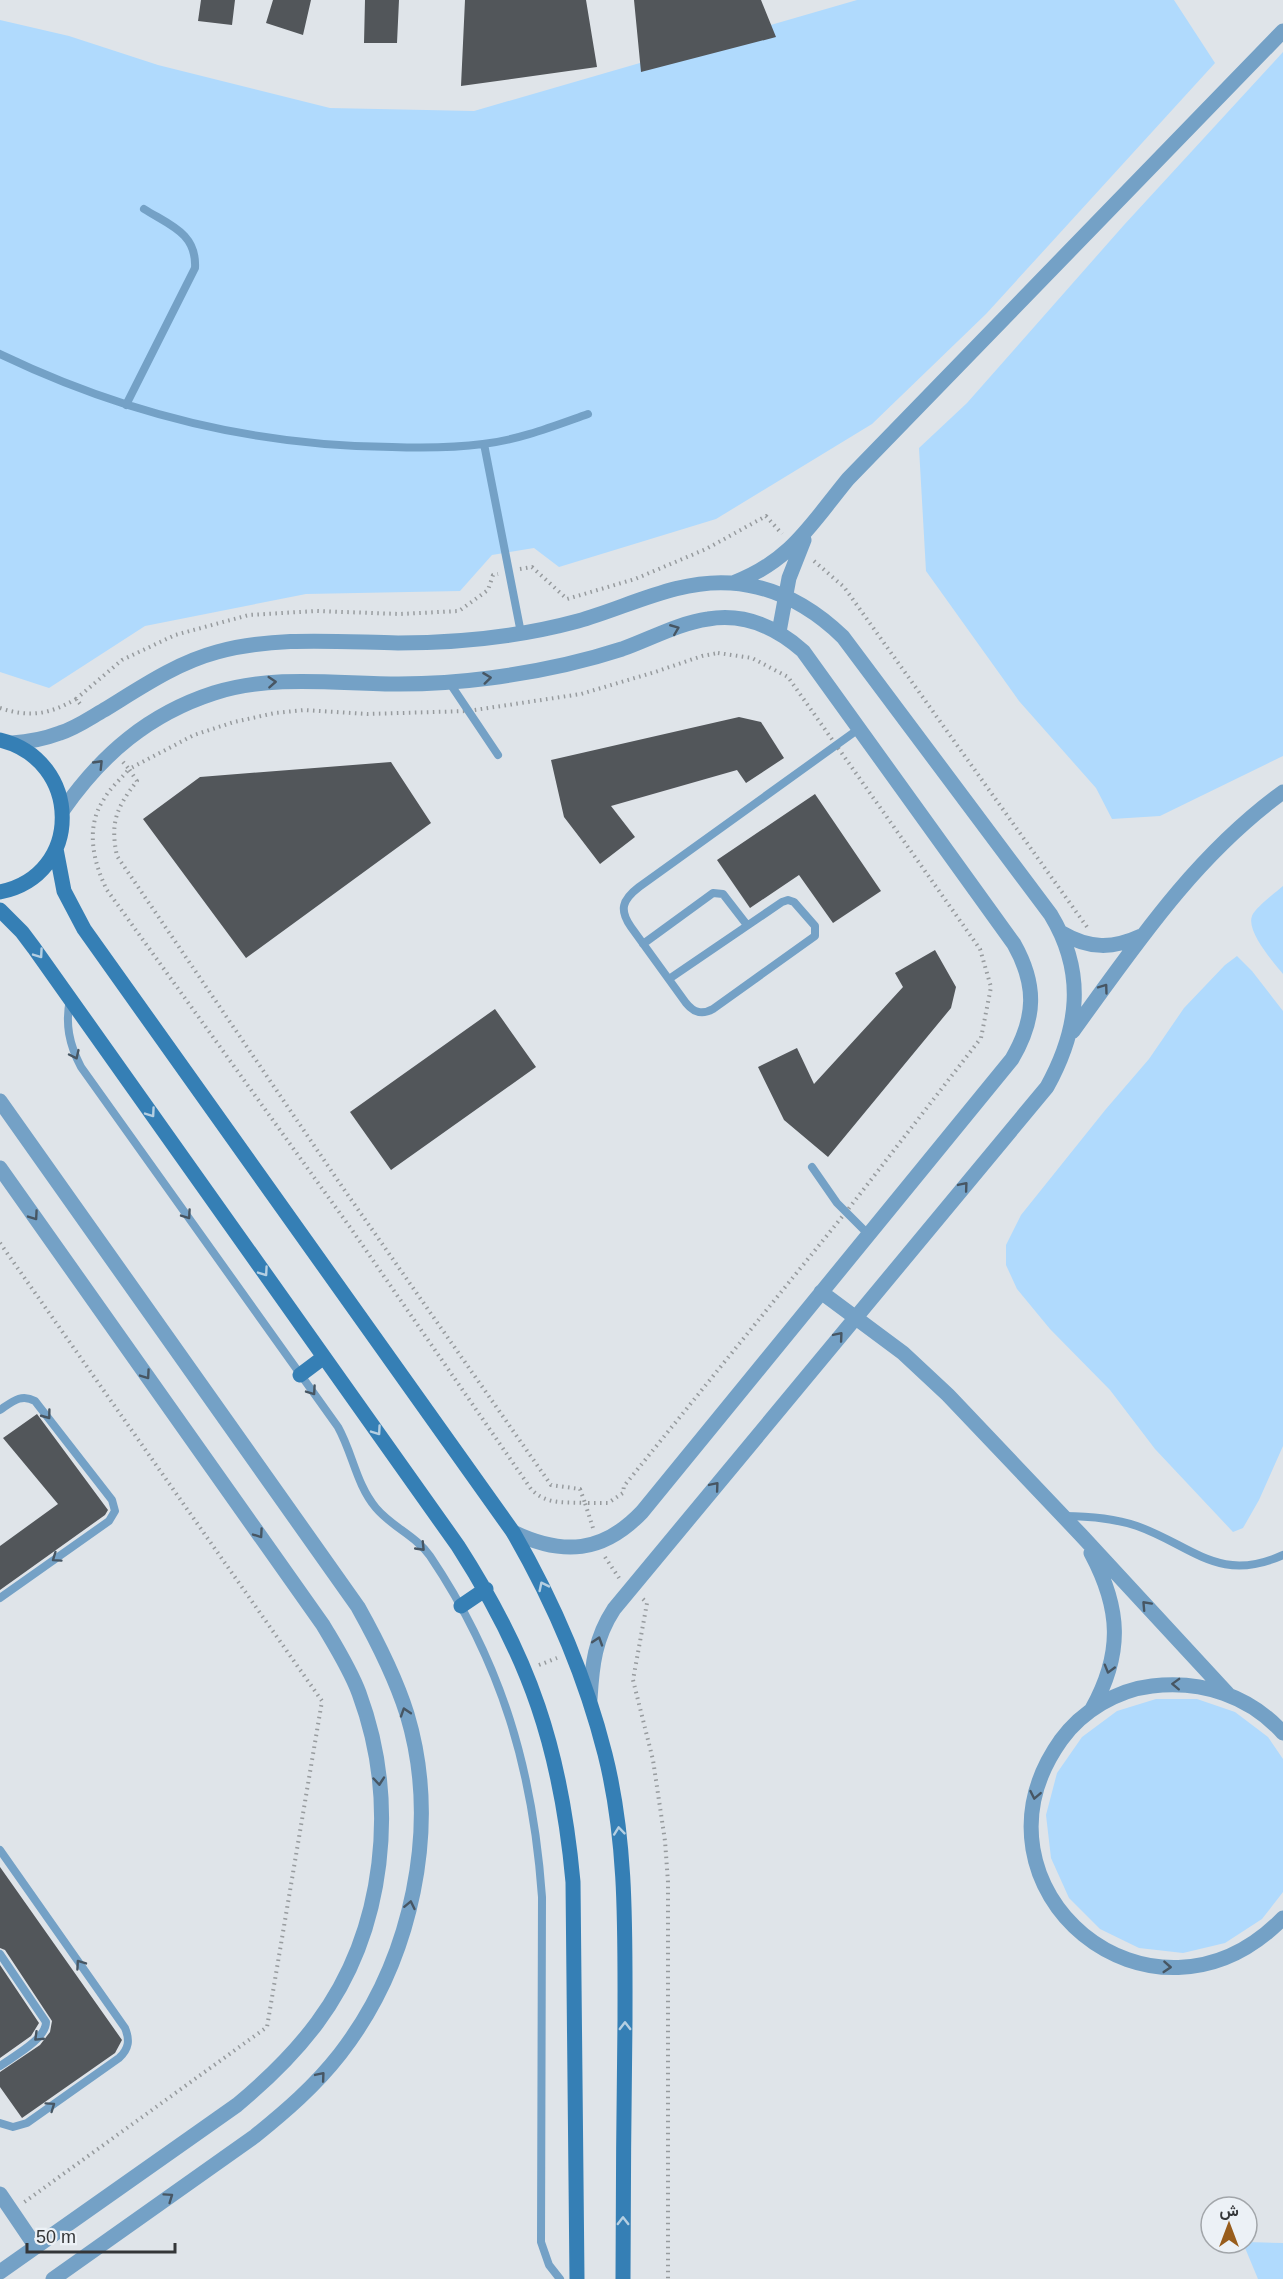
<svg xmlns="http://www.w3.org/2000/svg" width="1283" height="2279" font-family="Helvetica,Vazirmatn,sans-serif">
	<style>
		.green { fill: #b0dafd }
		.building { fill: #52565a }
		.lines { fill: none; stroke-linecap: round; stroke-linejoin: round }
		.path { stroke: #979b9e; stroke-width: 4; stroke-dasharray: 1.5 4.5; stroke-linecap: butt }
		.lane { stroke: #74a1c6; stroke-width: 8 }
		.street { stroke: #74a1c6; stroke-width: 15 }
		.secondary { stroke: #357fb5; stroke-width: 15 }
		.oneway { stroke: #475663 }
		.oneway2 { stroke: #b5cfe2 }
	</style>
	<rect width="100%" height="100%" fill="#dfe4e9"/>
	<path class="green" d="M857 0H1174L1215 63 986 314 872 424 716 519 559 567 534 548 492 555 460 591 306 594 145 626 49 688 0 672V20L69 36 158 65 330 108 474 111Z
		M1283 52V756L1160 816 1112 819 1096 788 1019 701 926 571 919 448 967 403 1124 225Z
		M1283 886V974C1273 962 1246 931 1252 916 1255 908 1276 892 1283 886Z
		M1237 956 1252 971 1283 1011V1446L1259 1500 1243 1528 1233 1532 1155 1449 1110 1390 1050 1329 1017 1289 1006 1265V1245L1021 1215 1106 1109 1149 1059 1184 1008 1225 965Z
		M1156 1699H1197L1235 1712 1268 1737 1283 1759V1892L1262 1919 1225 1943 1183 1953 1139 1948 1100 1929 1069 1898 1051 1858 1046 1815 1057 1773 1082 1737 1117 1711Z
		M1247 2242 1283 2243V2279H1258L1243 2243Z"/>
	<path class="building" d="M201 0H235L232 25 198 21Z
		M273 0H311L303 35 266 23Z
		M365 0H399L397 43H364Z
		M465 0H586L597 67 461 86Z
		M634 0H761L776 37 641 72Z
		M739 717 761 722 784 758 746 783 737 770 611 806 635 837 600 864 564 817 551 760Z
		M391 762 431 823 246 958 143 819 200 777Z
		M815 794 881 891 833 923 799 875 750 908 717 860Z
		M935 950 956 987 951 1008 828 1157 784 1120 758 1067 797 1048 814 1084 903 987 895 973Z
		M495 1009 536 1067 391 1170 350 1112Z
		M37 1414 108 1510 105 1515 0 1590V1546L58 1504 3 1438Z
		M0 1867 122 2040 115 2053 22 2118 0 2087V2072L40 2045 50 2032 52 2021 5 1950 0 1948Z
		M0 1965 39 2023 31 2036 0 2058Z"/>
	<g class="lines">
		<path class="path" d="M814 561 844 587 1087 927
			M520 569 532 567 567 599 635 579 706 549 766 516 782 534
			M718 653 752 658 788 677 980 949 991 987 981 1038 846 1212 624 1486 623 1493 608 1503H585L580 1489 551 1485 343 1188 117 856C110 823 116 808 137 781L129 769 194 735 234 722 275 713 304 710 367 714 468 711 581 694 655 672 702 656Z
			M76 699 122 660 175 635 249 615 316 611 400 614 459 611 488 590 493 575 498 574
			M0 708C30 718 50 714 76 699L82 706
			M123 762 129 769C121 779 110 788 104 799 85 827 93 862 107 890L352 1230 531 1489C546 1505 565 1502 585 1503L593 1528
			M0 1243 322 1701 267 2027 23 2203
			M605 1557 619 1578
			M643 1599 647 1603 633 1680 653 1760 665 1841 668 1882V2279
			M539 1665 557 1658"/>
		<path class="lane" d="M0 354C123 413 255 446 392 447 422 448 453 448 483 444 519 440 554 426 588 414
			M126 405 195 268C197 233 169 225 144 209
			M484 444 521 633
			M449 682 498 755
			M643 944 713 893 723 894 747 925
			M669 979 782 902 788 900 794 902 815 926V936L713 1009C702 1015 694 1013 686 1003L631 927C619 910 622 900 639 887L860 728
			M70 999C65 1024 69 1044 81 1067L338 1427C353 1454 356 1484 376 1508 392 1527 416 1536 430 1556 502 1663 533 1770 542 1897L541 2242 549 2265 560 2279
			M812 1167 837 1203 868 1234
			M0 1410C12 1402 21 1393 35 1401L112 1500 115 1511 109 1521 0 1598
			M1064 1516C1089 1516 1113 1518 1137 1526 1193 1546 1219 1584 1283 1555
			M0 1850 125 2028C130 2040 129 2049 119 2058L27 2123 13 2127 0 2123
			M0 1954 46 2022C46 2039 14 2056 0 2066"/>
		<path class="street" d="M733 583C791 561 811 524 848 479L1283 31
			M779 632 789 578 804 540
			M12 743C28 742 44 739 60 733 76 728 90 718 104 710 140 688 176 663 217 652 276 636 338 642 398 643 459 643 519 637 578 621 628 607 678 579 731 583 775 586 812 607 843 637L1051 915C1086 973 1079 1029 1047 1087L614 1609C595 1638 592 1665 590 1699
			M63 810C102 754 149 714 214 693 274 674 338 684 399 684 429 684 460 682 490 678 535 672 579 663 622 649 650 639 679 623 708 619 744 613 776 627 803 651L1014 944C1037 985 1036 1018 1012 1059L642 1512C603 1553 563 1556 513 1532
			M1062 933C1089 949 1113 949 1141 936
			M1073 1031C1136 944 1195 856 1283 792
			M0 1101 358 1607C377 1641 395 1676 407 1714 441 1827 412 1961 340 2054 315 2086 286 2111 255 2136L53 2279
			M0 1168 323 1625C336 1647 350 1669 359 1693 399 1801 386 1930 317 2023 294 2054 267 2080 237 2105L0 2272
			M821 1292 903 1353 948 1395 1081 1535 1228 1694
			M1091 1553C1121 1609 1123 1653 1092 1709
			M1283 1733C1250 1696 1202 1680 1152 1686 1117 1690 1082 1711 1061 1740 956 1888 1152 2052 1283 1918
			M0 2194 36 2247"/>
		<path class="secondary" d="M0 740C82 760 84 875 0 892
			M56 849 64 891 84 929 513 1532C554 1603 585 1675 605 1754 627 1841 625 1931 625 2020 624 2106 623 2193 623 2279
			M0 910 22 932 34 948 458 1546C530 1658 561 1749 573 1882L577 2279
			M300 1375 324 1357
			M461 1606 486 1589"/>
	</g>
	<defs><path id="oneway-chevron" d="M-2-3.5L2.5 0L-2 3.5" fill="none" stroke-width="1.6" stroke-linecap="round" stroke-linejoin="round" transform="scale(1.5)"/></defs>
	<g class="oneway">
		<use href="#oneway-chevron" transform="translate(675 629) rotate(-22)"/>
		<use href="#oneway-chevron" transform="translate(487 678) rotate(-7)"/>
		<use href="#oneway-chevron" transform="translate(272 682) rotate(-4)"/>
		<use href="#oneway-chevron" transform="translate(99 764) rotate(-46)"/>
		<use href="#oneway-chevron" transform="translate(1104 988) rotate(-54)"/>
		<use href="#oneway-chevron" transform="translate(75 1055) rotate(65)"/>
		<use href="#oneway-chevron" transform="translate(964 1186) rotate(-50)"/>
		<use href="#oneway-chevron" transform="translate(187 1215) rotate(55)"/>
		<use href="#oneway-chevron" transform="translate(34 1216) rotate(55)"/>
		<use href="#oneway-chevron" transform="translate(839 1336) rotate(-50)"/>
		<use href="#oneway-chevron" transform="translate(146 1375) rotate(55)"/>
		<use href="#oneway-chevron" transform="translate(312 1391) rotate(55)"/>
		<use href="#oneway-chevron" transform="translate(47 1415) rotate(53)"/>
		<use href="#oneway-chevron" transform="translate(715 1486) rotate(-50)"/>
		<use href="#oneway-chevron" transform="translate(259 1534) rotate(55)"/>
		<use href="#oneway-chevron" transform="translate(421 1547) rotate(46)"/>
		<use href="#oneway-chevron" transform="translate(56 1558) rotate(145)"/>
		<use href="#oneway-chevron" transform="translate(1146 1605) rotate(-133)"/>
		<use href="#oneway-chevron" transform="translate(598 1641) rotate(-72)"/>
		<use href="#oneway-chevron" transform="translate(1109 1669) rotate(106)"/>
		<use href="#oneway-chevron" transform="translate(1176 1684) rotate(-178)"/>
		<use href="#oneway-chevron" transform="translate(405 1712) rotate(-108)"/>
		<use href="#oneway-chevron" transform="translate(379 1781) rotate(85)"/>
		<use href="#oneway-chevron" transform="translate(1035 1795) rotate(101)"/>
		<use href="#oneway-chevron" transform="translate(410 1905) rotate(-78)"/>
		<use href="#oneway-chevron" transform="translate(80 1964) rotate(-125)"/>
		<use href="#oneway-chevron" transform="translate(1167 1967) rotate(4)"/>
		<use href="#oneway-chevron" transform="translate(38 2037) rotate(136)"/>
		<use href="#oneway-chevron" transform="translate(321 2076) rotate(-50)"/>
		<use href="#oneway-chevron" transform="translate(51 2106) rotate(-35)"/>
		<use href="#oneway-chevron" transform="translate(169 2197) rotate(-35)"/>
	</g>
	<g class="oneway2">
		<use href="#oneway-chevron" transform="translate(39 954) rotate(55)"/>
		<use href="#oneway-chevron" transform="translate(151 1113) rotate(55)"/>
		<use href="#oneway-chevron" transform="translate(264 1272) rotate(55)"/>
		<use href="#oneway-chevron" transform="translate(377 1431) rotate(55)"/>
		<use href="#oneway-chevron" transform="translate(543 1586) rotate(-116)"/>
		<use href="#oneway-chevron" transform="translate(619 1831) rotate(-96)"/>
		<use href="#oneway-chevron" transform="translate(625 2026) rotate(-90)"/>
		<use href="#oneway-chevron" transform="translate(623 2221) rotate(-90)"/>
	</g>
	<g transform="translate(1229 2225)"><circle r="28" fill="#ecf1f6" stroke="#a2a6aa" stroke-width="1.5"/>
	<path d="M0-4.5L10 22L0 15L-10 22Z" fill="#985d1c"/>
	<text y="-9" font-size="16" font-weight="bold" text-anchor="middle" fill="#343638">ش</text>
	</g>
	<path d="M27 2243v9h148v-9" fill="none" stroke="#343638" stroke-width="3"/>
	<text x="36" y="2243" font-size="18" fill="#343638" stroke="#ecf1f6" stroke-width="4.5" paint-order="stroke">50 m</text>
</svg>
